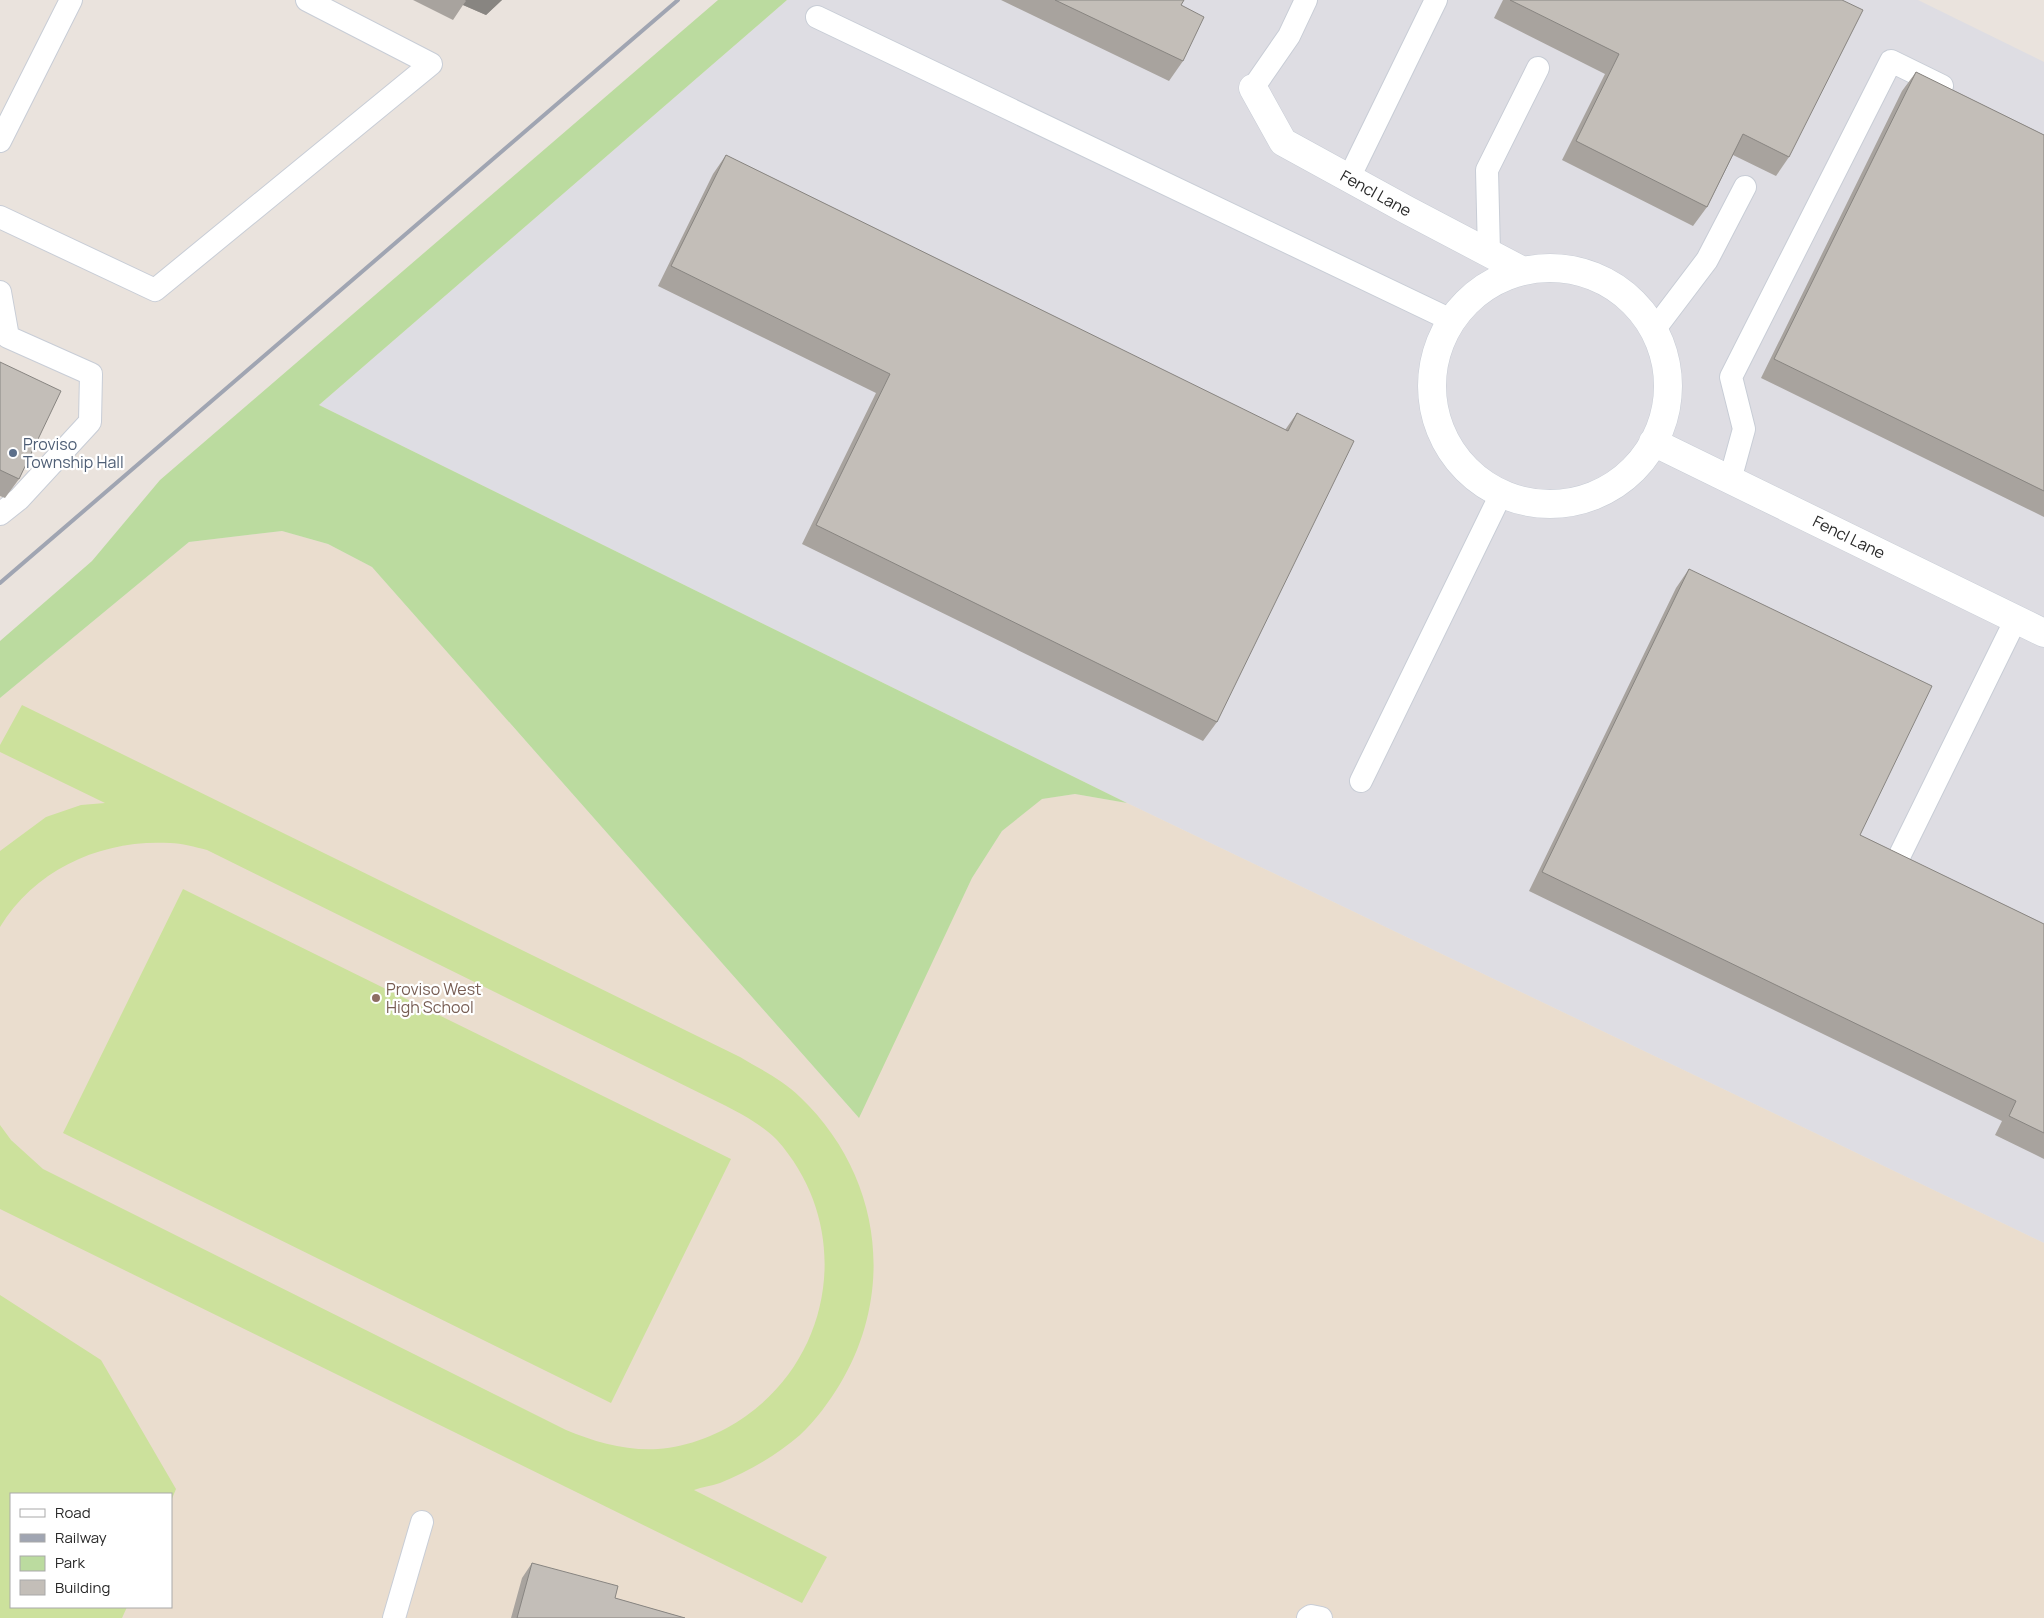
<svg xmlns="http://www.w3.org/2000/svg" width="2044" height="1618" font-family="Manrope,sans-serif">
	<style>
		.industrial { fill: #dedde3 }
		.education { fill: #eaddce; fill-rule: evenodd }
		.green { fill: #bbdb9f }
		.pitch { fill: #cce19c }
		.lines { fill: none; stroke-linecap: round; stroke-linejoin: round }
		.lane-casing { stroke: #c8cdd6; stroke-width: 24 }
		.street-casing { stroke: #c8cdd6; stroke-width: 29 }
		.lane { stroke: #fff; stroke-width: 22 }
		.street { stroke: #fff; stroke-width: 28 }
		.rail { stroke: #a0a5b2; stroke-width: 4 }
		.wall { fill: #a8a39e }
		.shaded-wall { fill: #888581 }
		.building { fill: #c3beb8; stroke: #888581 }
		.service-dot { fill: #5c6f8a; stroke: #fff; stroke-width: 2 }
		.education-dot { fill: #8d6e63; stroke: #fff; stroke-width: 2 }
		.labels { text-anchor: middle; stroke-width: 4.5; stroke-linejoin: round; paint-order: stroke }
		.street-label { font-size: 16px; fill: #292929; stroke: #fff }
		.service-label { font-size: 16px; fill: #4e5e75; stroke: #fff; text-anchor: start }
		.education-label { font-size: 16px; fill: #785e54; stroke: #fff; text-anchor: start }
	</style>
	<rect width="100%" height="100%" fill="#eae3dd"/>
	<path class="industrial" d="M787 0H1918L2044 62V1243L1127 803 319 405Z"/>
	<path class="education" d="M282 531 328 544 372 567 858 1117 972 878 1002 831 1041 799 1075 794 1127 803 2044 1243V1618H0V698L189 542ZM11 1494H171V1607H11Z"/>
	<path class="green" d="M718 0H787L319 405 1127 803 1075 794 1042 799 1002 831 972 878 859 1118 372 567 328 544 282 531 189 542 0 698V641L92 561 160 480Z"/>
	<path class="pitch" d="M22 705 740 1057C760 1069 783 1080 800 1097 880 1173 897 1289 840 1384 829 1402 816 1420 800 1435 777 1455 748 1472 720 1483 711 1486 702 1487 694 1490L827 1557 802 1603 0 1209V1125L11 1140 43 1169 566 1430C595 1442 626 1451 658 1449 688 1447 721 1434 746 1416 836 1352 852 1224 777 1140 761 1124 740 1113 720 1103L207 850C195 847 182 843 170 843 103 839 36 868 0 927V851L46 817 81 805 105 803 0 752V745Z
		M183 889 731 1159 611 1403 63 1133Z
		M0 1295 101 1360 176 1489 171 1501V1494H11V1607H127L122 1618H0Z"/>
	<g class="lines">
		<defs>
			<path id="lane" d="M817 17 1451 320
				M1253 88 1289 36 1306 0
				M0 141 71 0
				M1349 178 1436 0
				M0 217 155 290 431 64 307 0
				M1489 253 1487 170 1538 68
				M0 292 8 337 91 374 90 422 19 499 0 514
				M1654 330 1707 260 1745 187
				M1730 480 1744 429 1731 377 1891 61 1942 86
				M1361 781 1501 494
				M1893 869 2016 619
				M394 1618 422 1522
				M1308 1618 1311 1616 1321 1618"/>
			<path id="street" d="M1253 88 1283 142 1407 210 1523 271
				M1432 386a118 118 0 1 1 236 0a118 118 0 1 1-236 0Z
				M1653 442 2044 633"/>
		</defs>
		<use href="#lane" class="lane-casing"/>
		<use href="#street" class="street-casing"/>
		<use href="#lane" class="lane"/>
		<use href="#street" class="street"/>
		<path class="rail" d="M0 583 678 0"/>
	</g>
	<path class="wall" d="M413 0H502L486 15 463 5 453 20Z
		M1001 0H1184L1181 5 1183 61 1169 81Z
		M1503 0H1842L1789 157 1776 176 1733 155 1707 207 1693 226 1562 160 1605 74 1494 18Z
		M1916 72 2044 135V517L1761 378 1902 91Z
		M726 155 1285 430 1297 413 1217 722 1203 741 802 544 876 393 658 286 713 174Z
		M0 362 19 479 5 498 0 496Z
		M1689 569 1860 835 2044 924V1159L1995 1135 2002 1121 1529 891 1676 588Z
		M532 1563 615 1598 685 1618H511L522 1578Z"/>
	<path class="shaded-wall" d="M465 0H502L486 15 463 5 466 1Z"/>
	<path class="building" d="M1055 0H1184L1181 5 1204 17 1183 61Z
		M1510 0H1842L1863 10 1789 157 1743 134 1707 207 1576 141 1619 54Z
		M1916 72 2044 135V491L1774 359Z
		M726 155 1288 431 1297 413 1354 441 1217 722 816 525 890 374 671 266Z
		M0 362 61 391 19 479 0 470Z
		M1689 569 1932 686 1860 835 2044 924V1133L2009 1116 2016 1101 1542 872Z
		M532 1563 618 1586 615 1598 685 1618H517Z"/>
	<circle class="service-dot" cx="13" cy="453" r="5"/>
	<circle class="education-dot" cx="376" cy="998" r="5"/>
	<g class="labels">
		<g class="street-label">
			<text transform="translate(1376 193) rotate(29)" y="6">Fencl Lane</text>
			<text transform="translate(1849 537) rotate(26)" y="6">Fencl Lane</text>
		</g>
		<g class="service-label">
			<text x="23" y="450">Proviso<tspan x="23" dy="18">Township Hall</tspan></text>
		</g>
		<g class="education-label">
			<text x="386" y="995">Proviso West<tspan x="386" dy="18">High School</tspan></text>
		</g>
	</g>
	<rect x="10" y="1493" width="162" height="115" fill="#ffffff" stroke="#a9a9a9"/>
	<rect x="20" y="1509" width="25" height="8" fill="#ffffff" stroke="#a9a9a9"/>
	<text x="55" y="1518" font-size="15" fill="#292929">Road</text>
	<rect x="20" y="1534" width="25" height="8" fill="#a0a5b2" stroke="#a9a9a9"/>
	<text x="55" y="1543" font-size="15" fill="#292929">Railway</text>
	<rect x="20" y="1556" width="25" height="15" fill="#bbdb9f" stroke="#a9a9a9"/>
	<text x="55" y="1568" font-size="15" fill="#292929">Park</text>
	<rect x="20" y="1580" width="25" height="15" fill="#c3beb8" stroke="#a9a9a9"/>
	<text x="55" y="1593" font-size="15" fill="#292929">Building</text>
</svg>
